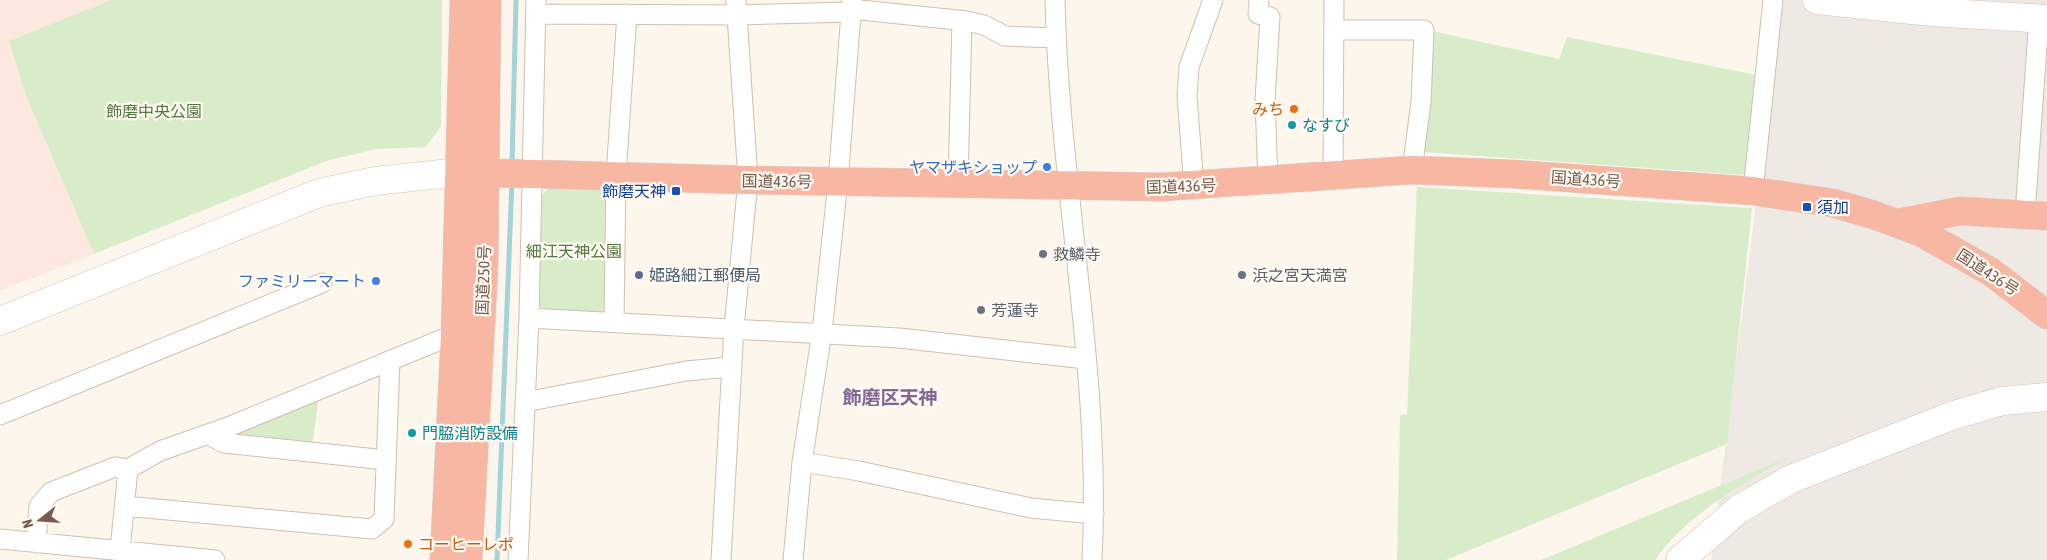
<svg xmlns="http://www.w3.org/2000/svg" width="2047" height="560" font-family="'Asap Condensed','Noto Sans JP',sans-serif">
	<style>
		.commercial { fill: #fde8e0 }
		.industrial { fill: #efe9e4 }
		.green { fill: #d8ecc9 }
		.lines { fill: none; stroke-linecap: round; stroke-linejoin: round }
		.stream { stroke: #a5d3da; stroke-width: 5 }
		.street-casing { stroke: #d1beb0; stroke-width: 21 }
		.secondary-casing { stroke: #d6c0b0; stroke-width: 29 }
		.highway-casing { stroke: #dad1cd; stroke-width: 29 }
		.street { stroke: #fff; stroke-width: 19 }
		.secondary { stroke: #fff; stroke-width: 28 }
		.highway { stroke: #f7b7a3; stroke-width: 28 }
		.food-dot { fill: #e8710a; stroke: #fffaf3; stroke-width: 2 }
		.culture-dot { fill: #0f9aa8; stroke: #fffaf3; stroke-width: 2 }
		.shop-dot { fill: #3f7fe0; stroke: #fffaf3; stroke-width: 2 }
		.transit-dot { fill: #1a4fb4; stroke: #fffaf3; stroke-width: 2 }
		.worship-dot { fill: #6b7280; stroke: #fffaf3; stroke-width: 2 }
		.service-dot { fill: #5c6f8a; stroke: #fffaf3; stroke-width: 2 }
		.labels { text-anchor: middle; stroke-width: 4.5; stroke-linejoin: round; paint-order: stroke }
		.food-label { font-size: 16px; fill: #c56008; stroke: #fffaf3; text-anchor: end }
		.park-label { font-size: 16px; fill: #537a41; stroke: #fffaf3 }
		.culture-label { font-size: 16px; fill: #0d838f; stroke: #fffaf3; text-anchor: start }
		.shop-label { font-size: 16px; fill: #366cbe; stroke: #fffaf3; text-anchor: end }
		.street-label { font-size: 16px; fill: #7a5c4d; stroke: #fffaf3 }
		.transit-label { font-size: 16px; fill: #164399; stroke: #fffaf3; text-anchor: end }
		.worship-label { font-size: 16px; fill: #5b616d; stroke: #fffaf3; text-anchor: start }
		.service-label { font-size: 16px; fill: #4e5e75; stroke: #fffaf3; text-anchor: start }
		.quarter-label { font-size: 19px; font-weight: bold; fill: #846695; stroke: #fffaf3 }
	</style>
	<rect width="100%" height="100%" fill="#fdf6ec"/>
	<path class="commercial" d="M0 0H111L9 41 26 96 94 254 0 291Z"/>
	<path class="industrial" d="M1782 0H2047V560H1711Z"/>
	<path class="green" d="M111 0H442L441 126 426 147 377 149 329 160 94 254 26 96 9 41Z
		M1432 31 1559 59 1567 37 1756 75 1745 175 1423 152Z
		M1417 187 1752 208 1727 444 1446 560H1397L1400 415 1407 414Z
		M549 189 603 190 612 198 608 308 600 314 545 311 537 304 540 196Z
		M319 397 312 446 230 434Z
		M1789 457C1742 485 1688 513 1655 560H1541Z"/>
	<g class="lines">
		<path class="stream" d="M512 164 516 0
			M497 560 512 180"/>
		<defs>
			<path id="street" d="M1055 0C1059 187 1102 373 1092 560
				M1259 0 1258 14 1270 17 1265 100 1268 181
				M851 9 967 21 984 25 1005 36 1056 38
				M536 14 738 15 851 12
				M1335 30H1424L1421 102 1412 170
				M1333 174 1334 0
				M958 184 962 21
				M1194 187 1187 96 1189 67 1213 0
				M1753 191 1773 0
				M2025 214 2039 18
				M529 318 899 338 1086 359
				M614 322 616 175 627 14
				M525 402 686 371 731 367
				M0 415 322 283
				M207 434 224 443 386 460
				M802 462 859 471 1031 508 1094 514
				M125 506 372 529 384 519 390 361
				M0 539 215 560
				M36 543 39 506 51 492 115 467 128 469
				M120 550 128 469 160 451 228 427 455 334
				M518 560 529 318 536 0
				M721 560 734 328 748 180 736 0
				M793 560 802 462 822 332 838 182 852 0"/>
			<path id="secondary" d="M1817 0 1931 12 2047 19
				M0 321 319 193 375 181 460 172
				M1680 560 1739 509 1791 479 1951 416 2002 401 2047 397"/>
			<path id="highway" d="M460 172 748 180 1161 187 1412 170 1513 174 1753 191 1833 203 1874 215 1922 233 1991 272 2047 315
				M1898 223 1960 211 2047 216
				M444 560 455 334 464 0
				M468 560 484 266 487 0"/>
		</defs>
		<use href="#street" class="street-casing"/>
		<use href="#secondary" class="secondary-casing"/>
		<use href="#highway" class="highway-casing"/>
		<use href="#street" class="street"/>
		<use href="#secondary" class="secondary"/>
		<use href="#highway" class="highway"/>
	</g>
	<g class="food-dot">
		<circle cx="1294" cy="109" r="5"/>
		<circle cx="408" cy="544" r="5"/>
	</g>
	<g class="culture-dot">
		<circle cx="1292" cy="125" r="5"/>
		<circle cx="412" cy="433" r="5"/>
	</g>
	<g class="shop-dot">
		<circle cx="1047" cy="167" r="5"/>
		<circle cx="376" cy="281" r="5"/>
	</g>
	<g class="transit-dot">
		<rect x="671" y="186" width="10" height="10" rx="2.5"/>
		<rect x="1802" y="202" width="10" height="10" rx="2.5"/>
	</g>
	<g class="worship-dot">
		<circle cx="1043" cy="254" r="5"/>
		<circle cx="1242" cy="275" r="5"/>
		<circle cx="981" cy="310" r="5"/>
	</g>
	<circle class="service-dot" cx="639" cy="275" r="5"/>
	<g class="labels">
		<g class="food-label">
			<text x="1284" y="115">みち</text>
			<text x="418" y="550" text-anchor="start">コーヒーレポ</text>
		</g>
		<g class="park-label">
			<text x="154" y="117">飾磨中央公園</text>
			<text x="574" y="257">細江天神公園</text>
		</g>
		<g class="culture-label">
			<text x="1302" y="131">なすび</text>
			<text x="422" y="439">門脇消防設備</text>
		</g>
		<g class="shop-label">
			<text x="1037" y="173">ヤマザキショップ</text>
			<text x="366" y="287">ファミリーマート</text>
		</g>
		<g class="street-label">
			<text transform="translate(1586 179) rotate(4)" y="6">国道436号</text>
			<text transform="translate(777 181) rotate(1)" y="6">国道436号</text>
			<text transform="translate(1181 186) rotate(-2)" y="6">国道436号</text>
			<text transform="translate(1988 272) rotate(33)" y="6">国道436号</text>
			<text transform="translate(483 280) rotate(-88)" y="6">国道250号</text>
		</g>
		<g class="transit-label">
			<text x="666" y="197">飾磨天神</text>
			<text x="1817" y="213" text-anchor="start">須加</text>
		</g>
		<g class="worship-label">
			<text x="1053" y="260">救鱗寺</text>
			<text x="1252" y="281">浜之宮天満宮</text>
			<text x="991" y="316">芳蓮寺</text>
		</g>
		<g class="service-label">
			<text x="649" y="281">姫路細江郵便局</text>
		</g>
		<g class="quarter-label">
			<text x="890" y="404">飾磨区天神</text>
		</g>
	</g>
	<g transform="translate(40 520) rotate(253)" stroke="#fffaf3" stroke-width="4" paint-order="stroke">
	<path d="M0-4L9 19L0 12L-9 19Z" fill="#7a5c4d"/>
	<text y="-8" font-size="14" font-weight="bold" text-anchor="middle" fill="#7a5c4d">N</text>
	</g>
</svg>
